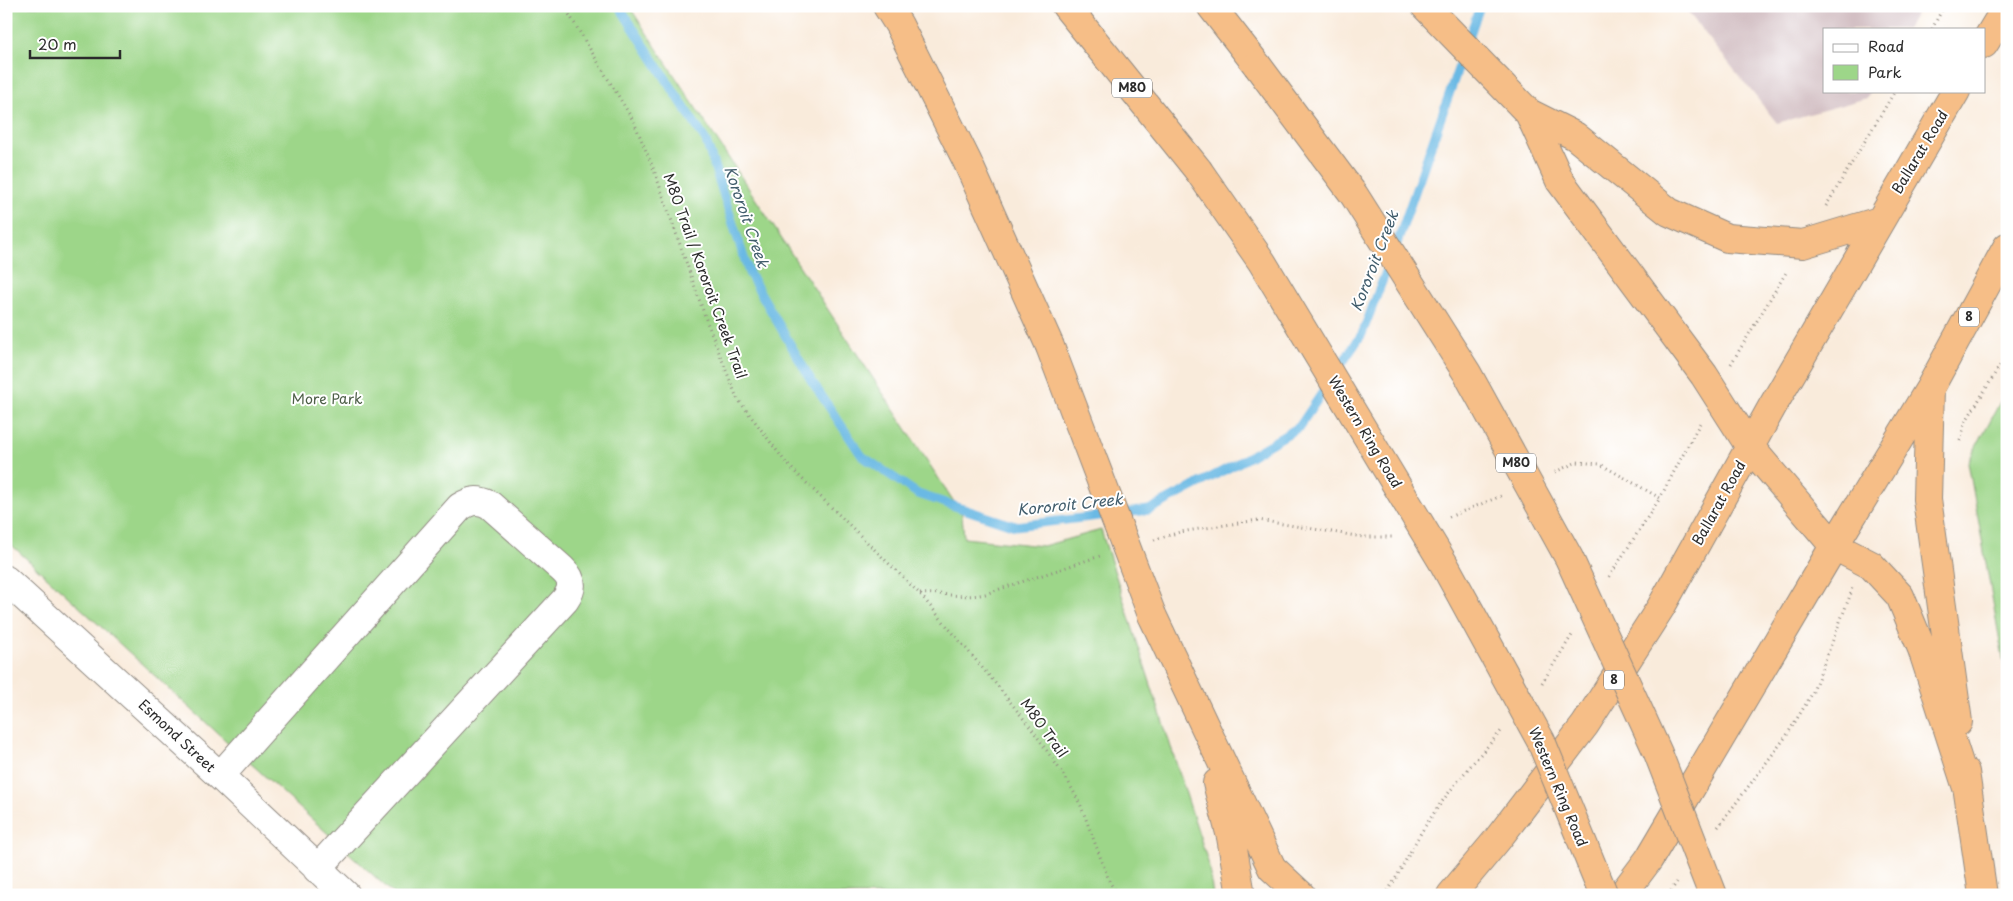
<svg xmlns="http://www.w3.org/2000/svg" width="2013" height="901" font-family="'Playpen Sans',sans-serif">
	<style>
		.industrial { fill: #d2bec2 }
		.green { fill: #9dd689; stroke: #64805a }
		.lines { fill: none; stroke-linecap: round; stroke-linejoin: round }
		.stream { stroke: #6ab9e4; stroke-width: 9 }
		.minor-casing { stroke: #928b83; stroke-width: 30 }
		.highway-casing { stroke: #928b83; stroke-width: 30 }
		.path { stroke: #928b83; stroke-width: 3; stroke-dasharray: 1 4; stroke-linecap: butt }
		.minor { stroke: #fff; stroke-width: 28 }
		.highway { stroke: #f6be87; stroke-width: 28 }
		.highway-bridge-casing { stroke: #928b83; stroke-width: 30; stroke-linecap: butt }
		.highway-bridge { stroke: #f6be87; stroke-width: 28 }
		.labels { text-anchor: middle; stroke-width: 4; stroke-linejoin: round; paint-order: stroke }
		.shield { fill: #fff; stroke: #6b6b6b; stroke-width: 1 }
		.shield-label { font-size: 12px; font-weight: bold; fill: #2b2b2b }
		.street-label { font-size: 14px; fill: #2b2b2b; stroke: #fff }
		.park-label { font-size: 14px; fill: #4d5e47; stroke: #fff }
		.water-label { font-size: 15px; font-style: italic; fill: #415d6c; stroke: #fff }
	</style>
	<rect width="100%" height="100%" fill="#fff"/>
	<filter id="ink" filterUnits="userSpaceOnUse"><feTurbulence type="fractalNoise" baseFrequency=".02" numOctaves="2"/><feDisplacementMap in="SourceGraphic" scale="10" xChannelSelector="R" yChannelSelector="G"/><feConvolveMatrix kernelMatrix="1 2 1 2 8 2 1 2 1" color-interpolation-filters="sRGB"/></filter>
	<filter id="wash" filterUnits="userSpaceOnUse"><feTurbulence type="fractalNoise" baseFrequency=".0096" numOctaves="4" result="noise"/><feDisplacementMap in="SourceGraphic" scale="20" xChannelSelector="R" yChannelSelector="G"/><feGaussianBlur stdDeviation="1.12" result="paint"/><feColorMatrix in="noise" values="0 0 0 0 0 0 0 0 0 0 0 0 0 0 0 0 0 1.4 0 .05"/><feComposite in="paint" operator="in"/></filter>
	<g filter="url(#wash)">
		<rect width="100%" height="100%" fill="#f9ebdb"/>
		<path class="industrial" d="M1683 6H1920L1907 29H1824V91H1871L1867 98 1777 123Z"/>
		<path class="green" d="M6 6H629L962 514 964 538 1043 546 1101 530 1208 862 1213 895H395L6 540Z
			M2007 389V681L1968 462Z"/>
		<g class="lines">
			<path class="stream" d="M619 6 706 141 749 273 811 380 862 456 918 494 1015 526 1149 510 1238 463 1299 427 1362 334 1390 261
				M1395 249 1480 6"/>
		</g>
	</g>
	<g filter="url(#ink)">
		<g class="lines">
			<defs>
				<path id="minor" d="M6 580 220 776 346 895
					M220 776 460 507C471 500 478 499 490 505L562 569C573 579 574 587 565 600L317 869"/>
				<path id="highway" d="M887 6 899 25 967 161 1049 344
					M1066 6 1198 170
					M1211 6 1257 65
					M1425 6 1529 113 1560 181 1704 375 1750 447 1834 546 1871 565 1900 596 1922 649 1967 788
					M1984 44 2007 6
					M1529 113 1575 136 1669 212 1727 238 1803 244 1879 221
					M1930 388 1927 499 1958 722
					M1152 615 1272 868 1301 895
					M1965 772 1983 895
					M1217 783 1231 837 1241 895
					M1451 895 1497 840 1585 725 1661 607 1772 407 1956 91
					M1622 895 1649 859 1834 546 1930 388 2007 247"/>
			</defs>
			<use href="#minor" class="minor-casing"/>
			<use href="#highway" class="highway-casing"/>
			<path class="path" d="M564 6 634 122 654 170 707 322 737 398 787 464 920 594 996 684 1034 732 1069 783 1081 806 1110 883 1119 895
				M1932 29 1944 6
				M1826 206 1895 91
				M1731 364 1787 271
				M1960 441 1966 421 2007 354
				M1555 472 1577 462 1600 464 1660 498 1700 423
				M1449 517 1501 496
				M1154 540 1180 532 1258 520 1363 537H1394
				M1609 577 1660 498
				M920 594C943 592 961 599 985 594L1100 556
				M1542 683 1572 635
				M1718 827 1787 735 1812 694 1853 588
				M1385 895C1402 871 1413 843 1430 819 1451 787 1477 758 1503 729
				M1668 895 1677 882"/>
			<use href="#minor" class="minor"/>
			<use href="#highway" class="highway"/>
			<defs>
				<path id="highway-bridge" d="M1257 65 1354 195 1467 373 1569 558 1658 753 1713 895
					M1198 170 1262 262 1444 564 1541 741 1604 895
					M1049 344 1152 615"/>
			</defs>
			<use href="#highway-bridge" class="highway-bridge-casing"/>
			<use href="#highway-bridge" class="highway-bridge"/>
		</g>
	</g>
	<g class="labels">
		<g class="shield">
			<rect x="1112" y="78.5" width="40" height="19" rx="4"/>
			<rect x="1959" y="307.5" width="20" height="19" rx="4"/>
			<rect x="1496" y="453.5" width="40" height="19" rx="4"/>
			<rect x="1604" y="670.5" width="20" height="19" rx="4"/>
		</g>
		<g class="shield-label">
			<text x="1132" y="92">M80</text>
			<text x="1969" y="321">8</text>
			<text x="1516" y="467">M80</text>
			<text x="1614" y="684">8</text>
		</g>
		<g class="street-label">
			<text transform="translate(1920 152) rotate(-59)" y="5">Ballarat Road</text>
			<text transform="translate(705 276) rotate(70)" y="5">M80 Trail / Kororoit Creek Trail</text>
			<text transform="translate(1365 432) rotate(59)" y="5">Western Ring Road</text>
			<text transform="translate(1719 503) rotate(-61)" y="5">Ballarat Road</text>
			<text transform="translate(1044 728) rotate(54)" y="5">M80 Trail</text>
			<text transform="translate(177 736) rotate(43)" y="5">Esmond Street</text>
			<text transform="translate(1558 787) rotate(67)" y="5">Western Ring Road</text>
		</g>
		<g class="park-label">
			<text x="327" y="404">More Park</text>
		</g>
		<g class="water-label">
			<text transform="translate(746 217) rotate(71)" y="5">Kororoit Creek</text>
			<text transform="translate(1375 261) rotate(-69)" y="5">Kororoit Creek</text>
			<text transform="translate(1070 505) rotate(-6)" y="5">Kororoit Creek</text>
		</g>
	</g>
	<rect width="2013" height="901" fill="none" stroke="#fff" stroke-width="25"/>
	<rect x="1823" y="28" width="162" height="65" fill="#ffffff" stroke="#aaaaaa"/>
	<rect x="1833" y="44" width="25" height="8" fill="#ffffff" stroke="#aaaaaa"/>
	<text x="1868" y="52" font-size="15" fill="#2b2b2b">Road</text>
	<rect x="1833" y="65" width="25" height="15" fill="#9dd689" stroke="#aaaaaa"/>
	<text x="1868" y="78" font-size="15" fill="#2b2b2b">Park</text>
	<path d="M30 50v8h90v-8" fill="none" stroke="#2b2b2b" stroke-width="2.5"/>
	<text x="38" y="50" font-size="15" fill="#2b2b2b" stroke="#ffffff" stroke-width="4" paint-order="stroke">20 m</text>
</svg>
